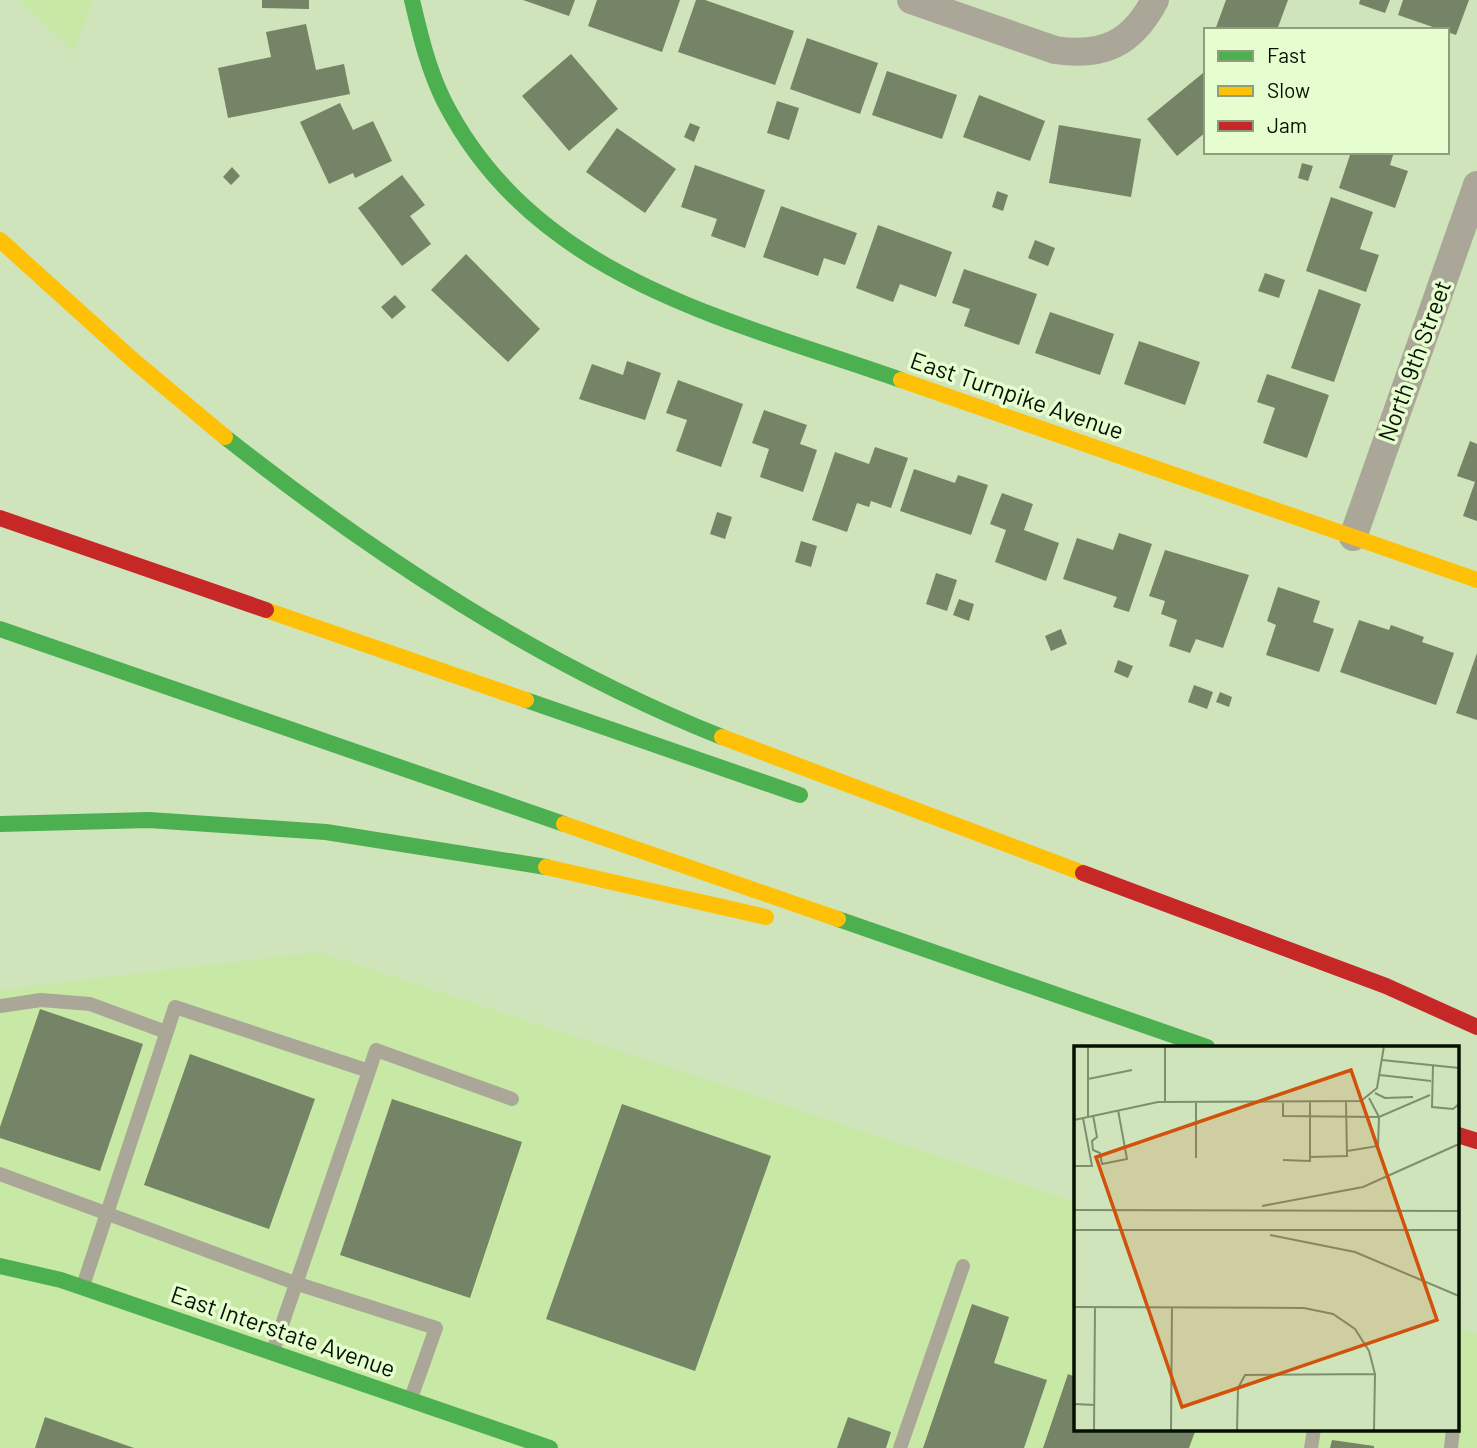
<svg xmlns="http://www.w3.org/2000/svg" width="1477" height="1448" font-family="Barlow,sans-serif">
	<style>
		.built { fill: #c8e8a6 }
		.building { fill: #758366 }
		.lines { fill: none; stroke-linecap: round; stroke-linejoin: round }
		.lane { stroke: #aaa799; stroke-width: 14 }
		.street { stroke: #aaa799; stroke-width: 28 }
		.fast { stroke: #4caf50; stroke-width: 16 }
		.slow { stroke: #ffc107; stroke-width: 16 }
		.jam { stroke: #c62828; stroke-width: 16 }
		.labels { text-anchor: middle; stroke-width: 7; stroke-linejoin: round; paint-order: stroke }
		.street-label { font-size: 24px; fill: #051000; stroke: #e6fdcf }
		.inset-road { fill: none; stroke: #7e8f70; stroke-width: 2 }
		.view { fill: #d1520b; fill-opacity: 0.15; stroke: #d1520b; stroke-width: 3.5 }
		.inset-edge { fill: none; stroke: #051000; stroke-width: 3.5 }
	</style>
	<rect width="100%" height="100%" fill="#cfe4ba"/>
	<path class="built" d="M19 0H93L74 51Z
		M319 952 1076 1202V1429H1458V1328L1477 1334V1448H0V990Z"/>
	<path class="building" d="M262 0H309V9L262 8Z
		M523 0H575L569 16Z
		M597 0H680L662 52 588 26Z
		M696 0H705L794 31 775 85 678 52Z
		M1226 0H1288L1277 30H1215Z
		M1360 0H1390L1385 13 1359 4Z
		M1403 0H1469L1456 35 1398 15Z
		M306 24 316 70 344 64 350 94 228 118 218 68 271 57 266 32Z
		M807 38 878 63 860 114 790 89Z
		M571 54 618 109 569 151 522 96Z
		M887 71 957 95 942 139 872 115Z
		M1203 73 1206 77V132L1177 156 1147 119Z
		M979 95 1045 121 1030 161 963 137Z
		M777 101 799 108 789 140 767 133Z
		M340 103 353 130 373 121 392 161 355 178 353 173 329 184 300 122Z
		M690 123 700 127 694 142 684 137Z
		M1059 125 1141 139 1131 197 1049 183Z
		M617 128 676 169 645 213 586 172Z
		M1351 152H1394L1390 165 1408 171 1395 208 1339 188Z
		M1302 163 1313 166 1308 181 1298 178Z
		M695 165 765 190 745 248 711 236 717 219 681 207Z
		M232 167 240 176 231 185 223 177Z
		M402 175 425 205 410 216 431 244 402 266 358 208Z
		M997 191 1008 195 1003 211 992 207Z
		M1331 197 1373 212 1360 249 1379 255 1366 292 1306 271Z
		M781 206 857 233 845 265 824 258 818 276 763 257Z
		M878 225 952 252 936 297 900 284 893 302 856 288Z
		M1035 240 1055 248 1048 266 1028 258Z
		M466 254 540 329 508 362 431 290Z
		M964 269 1037 294 1019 345 964 326 970 309 952 303Z
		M1265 273 1285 280 1279 298 1258 291Z
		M1319 289 1361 304 1334 382 1291 368Z
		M395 295 406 307 392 319 381 307Z
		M1050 312 1114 334 1100 375 1035 353Z
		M1139 341 1200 362 1185 405 1124 384Z
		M627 361 661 373 645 420 579 399 592 364 623 375Z
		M1267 374 1329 395 1307 458 1263 443 1275 408 1257 402Z
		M678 380 743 404 721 467 676 451 687 420 666 413Z
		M764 410 807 425 800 444 817 450 803 492 760 477 769 449 752 443Z
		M1470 441 1477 444V521L1463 516 1475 482 1457 476Z
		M875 447 908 458 891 508 871 501 869 507 857 503 847 532 812 520 835 452 869 464Z
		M914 469 955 483 958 475 988 485 971 535 900 511Z
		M1002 493 1033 504 1024 530 1059 543 1046 581 995 562 1006 530 990 524Z
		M717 512 732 517 725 539 710 534Z
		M1119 533 1152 544 1129 612 1113 607 1117 597 1063 579 1077 538 1113 550Z
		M801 541 817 546 811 567 795 562Z
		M1165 550 1249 575 1223 648 1196 639 1190 653 1169 646 1177 620 1161 614 1165 601 1149 596Z
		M936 573 957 580 947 611 926 604Z
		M1278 587 1320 601 1313 622 1334 629 1319 672 1266 655 1276 625 1267 621Z
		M959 599 974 604 969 621 953 615Z
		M1359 620 1389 630 1391 625 1424 637 1422 642 1454 653 1436 705 1340 672Z
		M1061 629 1067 644 1051 651 1045 636Z
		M1477 653V720L1456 713Z
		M1118 660 1133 666 1128 678 1114 672Z
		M1194 685 1213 692 1207 709 1188 702Z
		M1220 692 1232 697 1229 707 1216 702Z
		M40 1009 143 1044 100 1171 0 1138V1127Z
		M190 1054 315 1099 269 1229 144 1185Z
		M392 1099 522 1142 470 1298 340 1255Z
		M622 1104 771 1156 695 1371 546 1319Z
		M972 1304 1009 1317 994 1363 1047 1380 1024 1448H923Z
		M1068 1374 1076 1377V1429H1196L1189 1448H1043Z
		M45 1417 134 1448H35Z
		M848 1417 891 1432 886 1448H837Z
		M1332 1440 1374 1446V1448H1330Z"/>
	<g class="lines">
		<path class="lane" d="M0 1006 41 1000 90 1004 166 1032
			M369 1071 376 1050 512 1099
			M0 1174 295 1283 436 1328 411 1398
			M83 1286 175 1007 369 1071 273 1351
			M900 1448 963 1266
			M1311 1448 1314 1429
			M1451 1448 1453 1429"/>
		<path class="street" d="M911 0 1055 50C1103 57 1132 44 1155 0
			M1353 537 1477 185"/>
		<path class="fast" d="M412 0C420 34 428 69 444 101 535 279 728 319 901 380
			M225 437C377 557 541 665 722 737
			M0 629 564 824
			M526 700 800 795
			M0 824 149 820 326 832 546 867
			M838 919 1207 1047
			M0 1266 61 1280 550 1448"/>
		<path class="slow" d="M0 240 134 361 225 437
			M901 380 1477 580
			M266 610 526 700
			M722 737 1083 873
			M564 824 838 919
			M546 867 766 917"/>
		<path class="jam" d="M0 518 266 610
			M1083 873 1386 986 1477 1027
			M1458 1135 1477 1141"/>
	</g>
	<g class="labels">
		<g class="street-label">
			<text transform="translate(1415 361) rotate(-70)" y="8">North 9th Street</text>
			<text transform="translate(1017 396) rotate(19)" y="8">East Turnpike Avenue</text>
			<text transform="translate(283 1332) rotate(19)" y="8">East Interstate Avenue</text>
		</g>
	</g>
	<g transform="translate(1074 1046)">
		<rect width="385" height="385" fill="#cfe4ba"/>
		<path class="inset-road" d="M308 14 385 22M359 19 358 61 379 63 385 58M306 29 357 35M14 33 58 24M301 47 311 52 339 51M295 52 305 71 356 49M91 56V0M122 56V112M236 56V111L273 110 272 56M209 57V70L305 71 304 100 273 105M19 69 23 91 18 95 19 104 26 107 28 118 53 113 44 64M14 70V0M0 74 84 56 287 55 303 42 310 0M209 114 236 115V111M0 120H18L9 72M188 160 289 141 385 98M0 164 385 165M0 184H385M196 189 281 206 385 250M0 261 230 262 259 268 281 283 295 305 301 328 300 385M0 358 21 359M20 385 21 261M97 385 98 261M163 385 164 342 171 329 301 328"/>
		<path class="view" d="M277 24 363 274 108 361 22 111Z"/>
		<rect width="385" height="385" class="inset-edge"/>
	</g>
	<rect x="1204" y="28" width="245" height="126" fill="#e6fdcf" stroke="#8c9e7c" stroke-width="2"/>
	<rect x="1218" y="51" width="35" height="10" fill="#4caf50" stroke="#8c9e7c" stroke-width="2"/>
	<text x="1267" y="63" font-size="21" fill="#051000">Fast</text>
	<rect x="1218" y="86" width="35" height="10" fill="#ffc107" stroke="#8c9e7c" stroke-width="2"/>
	<text x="1267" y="98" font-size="21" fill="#051000">Slow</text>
	<rect x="1218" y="121" width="35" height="10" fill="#c62828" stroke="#8c9e7c" stroke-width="2"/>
	<text x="1267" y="133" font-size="21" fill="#051000">Jam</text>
</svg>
